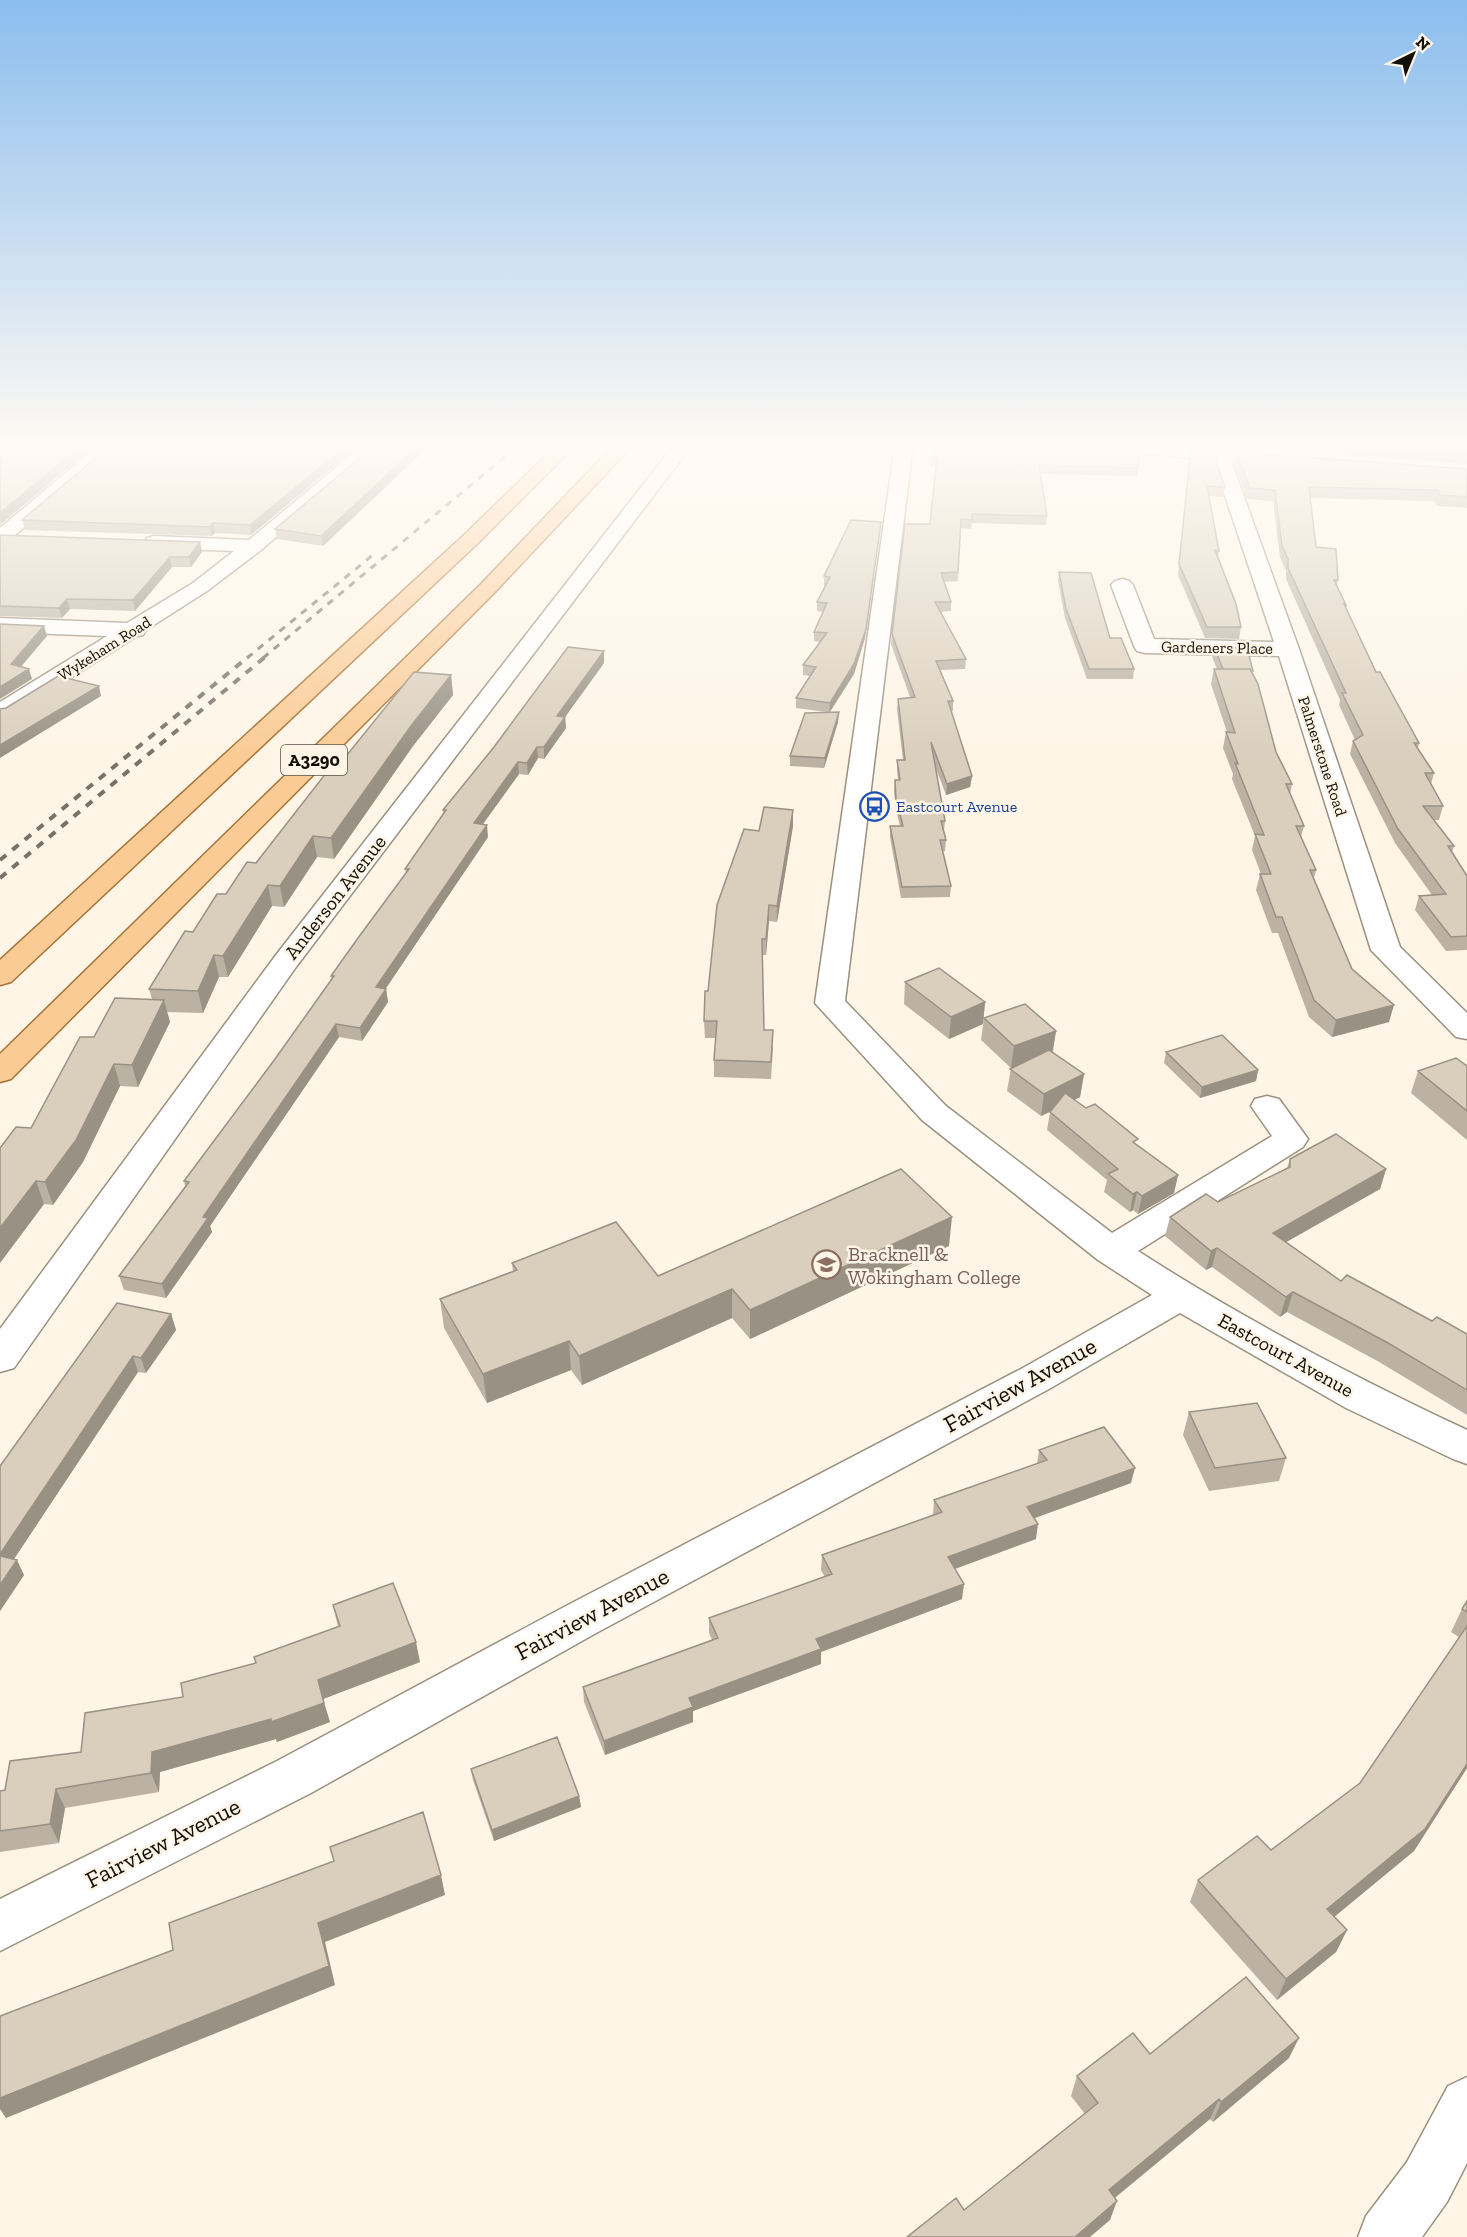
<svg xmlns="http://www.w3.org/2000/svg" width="1467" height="2237" font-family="'Zilla Slab',serif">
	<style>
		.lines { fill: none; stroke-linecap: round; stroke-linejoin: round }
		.minor-casing { stroke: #9b907f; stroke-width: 3 }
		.secondary-casing { stroke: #9b907f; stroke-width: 3 }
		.primary-casing { stroke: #a67336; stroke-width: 3 }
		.minor { fill: #fff; fill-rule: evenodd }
		.secondary { fill: #fff; fill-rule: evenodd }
		.primary { fill: #facb95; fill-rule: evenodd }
		.rail-far1 { stroke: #777168; stroke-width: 3; stroke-dasharray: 7 7; stroke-linecap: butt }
		.rail { stroke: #777168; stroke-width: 4; stroke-dasharray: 8 8; stroke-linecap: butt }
		.wall { fill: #bbb2a3 }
		.shaded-wall { fill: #999184 }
		.building { fill: #dacfbd; stroke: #999184; stroke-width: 1.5 }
		.labels { text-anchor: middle; stroke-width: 5; stroke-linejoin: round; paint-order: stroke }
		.far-street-label { font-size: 16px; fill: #120e08; stroke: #fef5e7 }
		.far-transit-label { font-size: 16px; fill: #164399; stroke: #fef5e7; text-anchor: start }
		.shield { fill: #fef5e7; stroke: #59534b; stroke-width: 1.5 }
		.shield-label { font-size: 18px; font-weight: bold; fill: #120e08 }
		.street-label { font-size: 20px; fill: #120e08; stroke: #fef5e7 }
		.education-label { font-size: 20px; fill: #785e54; stroke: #fef5e7; text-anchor: start }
		.near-street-label { font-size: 24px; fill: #120e08; stroke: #fef5e7 }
	</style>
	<rect width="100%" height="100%" fill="#fef5e7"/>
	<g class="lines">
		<defs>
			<path id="minor" d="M99 445H121L8 541 0 543V528Z
				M363 445H383L261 550 207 591 146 630 143 635 137 636 8 717 0 719V702L107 636 0 632V618L127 623 193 583 234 551 154 548 147 546 144 542 147 538 154 536 249 540Z
				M674 445H692L296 967 14 1368 0 1372V1329L276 955Z
				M895 445H913L845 1001 946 1106 1112 1233 1272 1136 1251 1106 1255 1099 1267 1096 1279 1099 1308 1139 1303 1147 1138 1251C1243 1319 1354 1377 1467 1430V1464L1453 1459 1346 1408 1180 1313 1049 1389 598 1632 311 1793 0 1951V1899L277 1761 566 1606 1021 1369 1152 1295 1098 1260 922 1120 815 1003Z
				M1089 445H1167L1234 451 1240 452 1243 456 1240 460 1231 461 1299 649 1400 947 1467 1013V1039L1456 1037 1371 950 1279 656 1145 653 1137 651 1134 646 1111 585 1115 581 1122 579 1129 581 1133 585 1154 639 1274 642 1213 460 1098 450 1092 449Z"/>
			<path id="secondary" d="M1467 2077V2163L1447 2202 1422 2237H1358L1366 2216 1407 2162 1448 2086Z"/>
			<path id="primary" d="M557 445H576L477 544 11 982 0 985V960L463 536Z
				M614 445H633L495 592 11 1079 0 1082V1054L481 584Z"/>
		</defs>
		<use href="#minor" class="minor-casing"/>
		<use href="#secondary" class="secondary-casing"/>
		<use href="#primary" class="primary-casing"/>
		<use href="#minor" class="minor"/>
		<use href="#secondary" class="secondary"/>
		<use href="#primary" class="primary"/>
		<path class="rail-far1" d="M247 658 374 554
			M263 658 519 445"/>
		<path class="rail" d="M0 860 248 657
			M0 878 265 657"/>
	</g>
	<path class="wall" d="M111 445H359L251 535 215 533 212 536 25 530 22 520Z
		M375 445H430L323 546 277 539 275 529Z
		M767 445H875L872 454 767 446Z
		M1208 445H1467V464Z
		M1191 449 1225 487 1223 497 1209 496 1219 551 1218 558 1241 627 1239 639 1205 638 1178 575Z
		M1236 452 1467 469V508L1437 506 1434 501 1310 498 1316 547 1338 580 1337 585 1346 605V608L1376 672 1419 743 1418 748 1434 773 1431 784 1443 806 1439 820H1433L1454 846 1452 852 1467 876V950L1446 951 1415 910 1419 896 1432 895 1395 843 1350 754 1353 741 1355 740 1339 705 1340 700 1286 579V571L1280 557 1273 501 1247 499 1234 463Z
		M932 457 1138 468 1137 476 1040 474 1047 516 1046 525 972 523 971 529 960 528 958 581 944 582 951 602V611L940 612 966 659 965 669 940 670 953 701V711H951L972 776 970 787 946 795 935 766 945 821 944 831 946 840 945 851H943L951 886 950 897 901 898 890 837V826H900L896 810 894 791 895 780H898L897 770V760H903L897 709 898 699 910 697 891 644 892 634 930 524 936 466H931Z
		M881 522 865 638 854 674 830 712H839L838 722 824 768 790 766V756L827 712 796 708V698L810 676 803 675V665L820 642 814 641V632L823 612 817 611V602L825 586 824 585V576Z
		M0 535 200 542 202 552 191 567H172L135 611 70 609 62 618 0 616Z
		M1059 572 1134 669 1133 679H1087L1065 618 1058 581Z
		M1214 647 1253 671 1252 673 1276 752 1292 784 1290 794 1304 826 1301 837 1316 870 1314 878 1352 969 1389 1022 1332 1037 1309 1017 1278 933H1272L1256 890 1260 874H1261L1252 850 1255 836 1232 779 1233 774 1223 748 1226 732H1227L1211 684 1214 669H1217L1212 657Z
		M604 663 565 717 566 728 544 759 538 758 528 775 519 774 483 824 488 837 386 988V989L388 1002 362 1041 339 1037 210 1226 212 1232 166 1298 124 1290 119 1276 185 1186 184 1181 275 1059 332 979 331 976 406 873 405 869 444 814 443 810Z
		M451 675 453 695 413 746 334 859 317 857 284 907 272 906 228 977H219L203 1013 167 1012 170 1022 138 1087 120 1086 83 1162 53 1205 44 1204 0 1263 31 1128 94 1037 152 999 149 989 193 932 256 863 334 771Z
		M793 810V826L777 922 769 921 766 955H762L764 1030 773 1047 771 1079 714 1077V1060L716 1038H705L704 1021 708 991 759 831Z
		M905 982 985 1002 983 1024 949 1039 904 1004Z
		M984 1018 1056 1031 1053 1052 1084 1074 1080 1097 1074 1100 1178 1175 1174 1193 1138 1214 1133 1210 1130 1212 1104 1192 1107 1180 1047 1130 1050 1112 1041 1116 1007 1091 1011 1068 981 1040Z
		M1166 1052 1258 1070 1256 1081 1200 1098 1164 1063Z
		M1467 1066V1140L1411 1093 1418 1071Z
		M1290 1159 1386 1169 1380 1189 1286 1242 1341 1281 1432 1321 1467 1334V1415L1381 1363 1287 1312 1280 1317 1212 1267 1206 1270 1165 1236 1170 1217 1218 1202 1287 1168Z
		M949 1246 750 1339 732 1318 582 1385 571 1370 487 1403 444 1328 440 1299 513 1272 512 1263 658 1276Z
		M171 1314 176 1330 146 1373 138 1372 14 1559 24 1575 0 1611V1466Z
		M1189 1412 1286 1458 1279 1481 1209 1491 1183 1435Z
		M1039 1450 1131 1483 1034 1518 1036 1539 955 1569 962 1599 821 1652V1664L693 1711V1722L605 1755 584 1702 583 1687 712 1640 709 1633V1618L825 1577 821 1570 822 1555 933 1516 934 1500 1037 1464Z
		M1467 1601V1768L1414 1851 1334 1917 1347 1930 1336 1952 1277 2000 1190 1902 1198 1880 1271 1850 1360 1783 1459 1637 1451 1632 1462 1609Z
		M333 1605 420 1662 323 1699 330 1722 277 1742 276 1739 160 1772 159 1792 65 1808 59 1843 0 1852V1791L5 1790 81 1752 183 1697 256 1663 338 1627Z
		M471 1769 579 1796 581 1807 494 1841 473 1780Z
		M1150 2054 1289 2058 1213 2122 1210 2119 1115 2198 1110 2220 964 2210 1085 2114 1071 2096 1077 2076Z"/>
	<path class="shaded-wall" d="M82 445H95L0 525V513Z
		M347 445H359L251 535 250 525Z
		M419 445H430L323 546 321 536Z
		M881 522 865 638 854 674 829 713 830 703Z
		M213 523 215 533 212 536 210 527Z
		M200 542 202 552 191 567 189 557Z
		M170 557 172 567 135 611 133 600Z
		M67 599 70 609 62 618 59 608Z
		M44 626 47 636 14 675 11 664Z
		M604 651V663L565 717 566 728 544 759V747L557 716Z
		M29 669 32 679 0 699V687Z
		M451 675 453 695 413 746 334 859 331 838 411 726Z
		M99 686 101 696 0 758V745Z
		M839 712 838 722 824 768 825 758Z
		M537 747 538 758 528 775 527 763Z
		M518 762 519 774 475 835 474 823Z
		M972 776 970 787 946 795 947 784Z
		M793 810V826L777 922V906Z
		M487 825 488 837 378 1000 376 987Z
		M313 836 317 857 284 907 280 886Z
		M268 885 272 906 228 977 223 956Z
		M769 905V921L766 955V939Z
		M214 955 219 977 203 1013 198 991Z
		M386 989 388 1002 362 1041 360 1028Z
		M164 1000 170 1022 138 1087 132 1065Z
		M985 1002 983 1024 949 1039 951 1017Z
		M1394 1005 1389 1022 1332 1037 1336 1020Z
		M336 1024 339 1037 210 1226 212 1232 166 1298 162 1284 203 1217Z
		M1056 1031 1052 1053 1011 1068 1014 1046Z
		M114 1064 120 1086 83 1162 53 1205 45 1182Z
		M1258 1070 1256 1081 1200 1098 1202 1087Z
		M1084 1074 1080 1097 1041 1116 1044 1094Z
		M1386 1169 1380 1189 1267 1253 1273 1233Z
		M1178 1175 1174 1193 1138 1214 1142 1196Z
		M36 1181 44 1204 0 1263V1228Z
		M1137 1192 1133 1210 1130 1212 1133 1194Z
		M952 1217 949 1246 750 1339V1310Z
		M1217 1248 1212 1267 1206 1270 1211 1251Z
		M732 1289V1318L582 1385 579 1356Z
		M1293 1292 1287 1312 1280 1317 1286 1297Z
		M171 1314 176 1330 146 1373 141 1358Z
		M569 1341 571 1370 487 1403 483 1374Z
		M133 1356 138 1372 6 1571 0 1558V1554Z
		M1135 1468 1131 1483 1024 1522 1027 1507Z
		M1038 1524 1036 1539 946 1572 948 1557Z
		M17 1560 24 1575 0 1611V1585Z
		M964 1584 962 1599 821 1652V1664L693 1711V1722L605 1755 604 1741 689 1698 816 1639Z
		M416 1642 420 1662 323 1699 318 1680Z
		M324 1703 330 1722 277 1742 276 1739 160 1772 159 1792 151 1773 152 1752Z
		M1467 1764V1768L1414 1851 1317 1931 1327 1909Z
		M56 1789 65 1808 59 1843 50 1824Z
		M579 1796 581 1807 494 1841 492 1830Z
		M441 1875 445 1895 325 1942 335 1985 6 2118 0 2109V2098L318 1923Z
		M1347 1930 1336 1952 1277 2000 1286 1979Z
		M1299 2038 1289 2058 1213 2122 1221 2102Z
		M1219 2099 1210 2119 1102 2208 1109 2190Z
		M1117 2201 1110 2220 1090 2237H1075Z"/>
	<path class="building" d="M0 445H82L0 513Z
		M111 445H347L250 525 213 523 210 527 22 520Z
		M375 445H419L321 536 275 529Z
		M934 445H1120L1139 447 1138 468 1039 465 1047 516 972 514V520L961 519 958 572 941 573 951 602H935L966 659 936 661 953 701H948L972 776 947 784 931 742 945 821H941L946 840H940L951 886 902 887 890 826H903L896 800 895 780H900L897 760H905L898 699 915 697 892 634 905 524H930L937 458 932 457Z
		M1360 445H1467V453Z
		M1191 449 1212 451 1225 487 1207 486 1219 551 1215 550 1236 604 1241 627H1207L1179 564Z
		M1236 452 1467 469V497L1440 495 1437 490 1309 487 1316 547 1336 549 1338 580H1334L1346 605 1344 604 1376 672H1380L1419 743H1414L1434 773H1425L1443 806H1423L1454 846H1448L1467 876V936L1451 937 1419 896 1446 894 1398 829 1353 741 1363 735 1342 693H1346L1288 568V559L1282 546 1275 490 1250 488Z
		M851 520 881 522 866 629 854 664 830 703 796 698 816 667 803 665 827 633 814 632 827 603 817 602 830 577 824 576Z
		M0 535 200 542 189 557H170L133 600 67 599 59 608 0 606Z
		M1059 572 1091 573 1110 638H1121L1134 669H1089L1066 609Z
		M0 624 44 626 11 664 29 669 0 687Z
		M568 647 604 651 557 716 565 717 544 747H537L527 763 518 762 474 823 487 825 376 987 386 989 360 1028 336 1024 203 1217 208 1218 162 1284 119 1276 189 1182 184 1181 275 1059 334 976H331L358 938 409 869H405L446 810H443L494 747Z
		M1214 647 1247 648 1253 671H1251L1250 669H1223Z
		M1214 669H1250L1258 684 1276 752 1292 784H1286L1304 826H1296L1316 870H1310L1352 969 1394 1005 1336 1020 1314 1000 1282 917H1276L1260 874H1271L1255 834 1264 835 1235 763 1238 764 1226 732 1235 733Z
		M414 672 451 675 411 726 331 838 313 836 280 886 268 885 223 956 214 955 198 991 149 989 185 931 193 932 217 894H226L247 862 256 863 330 768 334 771Z
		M58 676 99 686 0 745V709L6 708Z
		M839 712 825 758 790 756 805 713Z
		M764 807 793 810 777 906 769 905 766 939H762L764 1030H773L771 1062 714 1060 717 1021H704L705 991H708L717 905 744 829 759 831Z
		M939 968 985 1002 951 1017 905 982Z
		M115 998 164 1000 132 1065 114 1064 76 1140 45 1182 36 1181 0 1228V1148L16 1127 31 1128 80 1037H94Z
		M1025 1004 1056 1031 1014 1046 984 1018Z
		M1222 1035 1258 1070 1202 1087 1166 1052Z
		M1049 1050 1084 1074 1044 1094 1010 1069Z
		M1456 1058 1467 1066V1111L1418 1071Z
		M1065 1093 1086 1108 1095 1104 1138 1139 1133 1142 1178 1175 1142 1196 1137 1192 1133 1194 1108 1174 1118 1169 1050 1112Z
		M1336 1134 1386 1169 1273 1233 1341 1281 1347 1275 1432 1321 1437 1317 1467 1334V1390L1388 1343 1293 1292 1286 1297 1217 1248 1211 1251 1170 1217 1206 1194 1218 1202 1290 1167V1159Z
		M901 1169 952 1217 750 1310 732 1289 579 1356 569 1341 483 1374 440 1299 517 1270 512 1263 616 1222 658 1276Z
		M117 1303 171 1314 141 1358 133 1356 0 1554V1466Z
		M1257 1403 1286 1458 1215 1468 1189 1412Z
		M1104 1427 1135 1468 1027 1507 1038 1524 948 1557 964 1584 816 1639 821 1649 689 1698 693 1707 604 1741 583 1687 718 1638 709 1618 832 1574 822 1555 942 1512 934 1500 1047 1460 1039 1450Z
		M0 1556 17 1560 0 1585Z
		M393 1583 416 1642 318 1680 324 1703 271 1722V1719L152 1752 151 1773 56 1789 50 1824 0 1831V1791L5 1790 10 1761 81 1752 85 1713 183 1697 181 1683 256 1663 254 1657 340 1626 333 1605Z
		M1467 1601V1612L1462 1609Z
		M1467 1626V1764L1425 1829 1327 1909 1347 1930 1286 1979 1198 1880 1257 1836 1271 1850 1360 1783Z
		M557 1737 579 1796 492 1830 471 1769Z
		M423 1812 441 1875 318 1923 329 1966 0 2098V2016L173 1950 169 1923 334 1861 330 1847Z
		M1246 1977 1299 2038 1221 2102 1219 2099 1109 2190 1117 2201 1075 2237H907L956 2198 964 2210 1098 2103 1077 2076 1133 2033 1150 2054Z"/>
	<linearGradient id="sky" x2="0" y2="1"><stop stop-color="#8bbdee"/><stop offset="0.59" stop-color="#fffaf4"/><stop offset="1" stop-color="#fffaf4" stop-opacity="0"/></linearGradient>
	<rect width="1467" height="758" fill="url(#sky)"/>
	<defs>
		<symbol id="bus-ring" viewBox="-11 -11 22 22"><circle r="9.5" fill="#fef5e7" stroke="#1a4fb4" stroke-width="1.5"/><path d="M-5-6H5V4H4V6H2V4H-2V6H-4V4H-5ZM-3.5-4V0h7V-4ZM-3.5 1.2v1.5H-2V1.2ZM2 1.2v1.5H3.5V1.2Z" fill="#1a4fb4"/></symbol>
		<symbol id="university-ring" viewBox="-11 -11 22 22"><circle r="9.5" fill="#fef5e7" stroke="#8d6e63" stroke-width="1.5"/><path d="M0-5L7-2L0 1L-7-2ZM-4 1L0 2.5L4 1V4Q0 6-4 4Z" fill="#8d6e63"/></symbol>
	</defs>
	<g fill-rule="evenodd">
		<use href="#bus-ring" x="858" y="790" width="33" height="33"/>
		<use href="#university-ring" x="810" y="1248" width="33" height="33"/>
	</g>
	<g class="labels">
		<g class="far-street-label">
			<text transform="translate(1217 647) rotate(1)" y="6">Gardeners Place</text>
			<text transform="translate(104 648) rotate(-32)" y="6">Wykeham Road</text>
			<text transform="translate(1323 756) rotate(72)" y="6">Palmerstone Road</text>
		</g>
		<g class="far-transit-label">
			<text x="896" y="812">Eastcourt Avenue</text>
		</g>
		<rect class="shield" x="281" y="745" width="66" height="30" rx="4.5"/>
		<g class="shield-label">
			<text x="314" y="766">A3290</text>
		</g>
		<g class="street-label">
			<text transform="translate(335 897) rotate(-52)" y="7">Anderson Avenue</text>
			<text transform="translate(1286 1355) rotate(29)" y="7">Eastcourt Avenue</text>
		</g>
		<g class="education-label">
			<text x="848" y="1261">Bracknell &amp;<tspan x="848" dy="23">Wokingham College</tspan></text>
		</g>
		<g class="near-street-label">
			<text transform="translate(1020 1385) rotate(-29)" y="8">Fairview Avenue</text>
			<text transform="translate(592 1614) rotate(-28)" y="8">Fairview Avenue</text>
			<text transform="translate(163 1843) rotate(-27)" y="8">Fairview Avenue</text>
		</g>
	</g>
	<g transform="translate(1413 54) rotate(43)" stroke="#fef5e7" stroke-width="4.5" paint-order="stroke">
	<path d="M0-4.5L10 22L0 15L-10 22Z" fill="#120e08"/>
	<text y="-9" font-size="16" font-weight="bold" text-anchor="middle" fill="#120e08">N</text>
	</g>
</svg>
